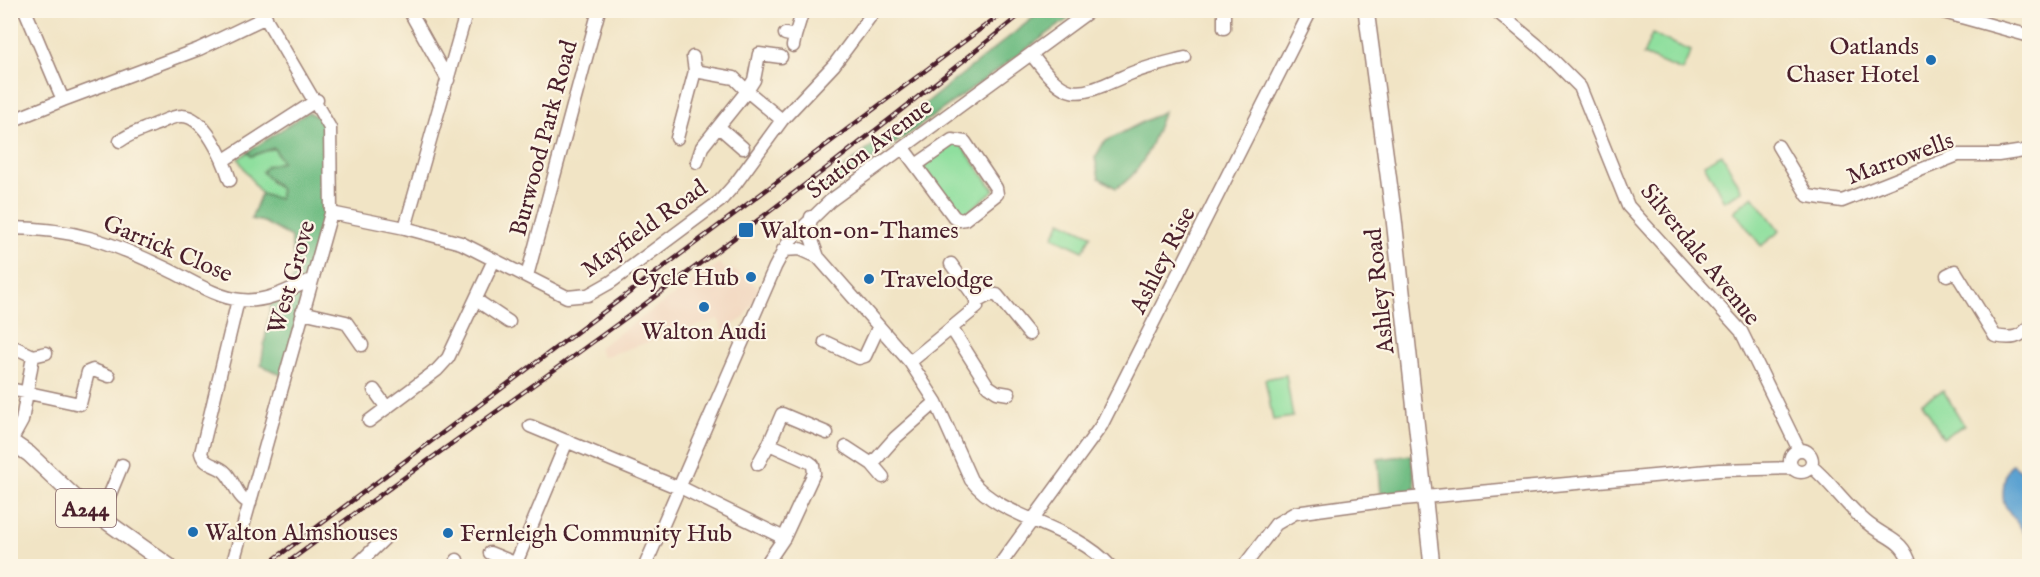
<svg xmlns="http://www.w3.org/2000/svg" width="2040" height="577" font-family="'IM FELL English',serif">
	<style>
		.built { fill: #f1d5bd }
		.green { fill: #8fdf9e; stroke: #6c7f64; stroke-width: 1.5 }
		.forest { fill: #73be85; stroke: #5e6e58; stroke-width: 1.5 }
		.water { fill: #5ba2d1; stroke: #52607e; stroke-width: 1.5 }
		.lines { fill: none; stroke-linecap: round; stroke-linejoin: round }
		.minor-casing { stroke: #9e8278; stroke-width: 15 }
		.major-casing { stroke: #9e8278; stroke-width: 18 }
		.minor { stroke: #fff; stroke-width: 12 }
		.major { stroke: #fff; stroke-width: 15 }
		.rail-casing { stroke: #4a1f2b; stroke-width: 4.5 }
		.rail { stroke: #fcf5e5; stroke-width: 2; stroke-dasharray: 7; stroke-linecap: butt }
		.poi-dot { fill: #1f6fb2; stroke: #fcf5e5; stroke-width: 2 }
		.labels { text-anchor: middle; stroke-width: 4.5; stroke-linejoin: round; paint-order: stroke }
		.shield { fill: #fcf5e5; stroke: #7f5f63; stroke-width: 1.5 }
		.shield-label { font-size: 22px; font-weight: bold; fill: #4a1f2b }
		.poi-label { font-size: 24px; fill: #4a1f2b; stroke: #fcf5e5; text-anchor: start }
		.street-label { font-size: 24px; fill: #4a1f2b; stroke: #fcf5e5 }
	</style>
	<rect width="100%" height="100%" fill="#fcf5e5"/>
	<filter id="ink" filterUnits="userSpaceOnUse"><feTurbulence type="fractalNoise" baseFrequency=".0167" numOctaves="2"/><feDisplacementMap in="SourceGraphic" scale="12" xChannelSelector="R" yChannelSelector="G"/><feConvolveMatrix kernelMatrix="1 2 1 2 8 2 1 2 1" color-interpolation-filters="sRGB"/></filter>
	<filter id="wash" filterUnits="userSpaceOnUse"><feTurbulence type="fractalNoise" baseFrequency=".008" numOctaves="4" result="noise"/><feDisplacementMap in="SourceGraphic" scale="24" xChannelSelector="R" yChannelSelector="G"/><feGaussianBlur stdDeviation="1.35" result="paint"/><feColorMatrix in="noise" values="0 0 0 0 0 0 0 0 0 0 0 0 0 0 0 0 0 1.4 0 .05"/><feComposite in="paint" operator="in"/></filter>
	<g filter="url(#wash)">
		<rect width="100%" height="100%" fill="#f1e4c5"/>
		<path class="built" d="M720 263 724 269 734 270 760 289 744 318 723 331 718 319 603 357 598 348Z"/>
		<path class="green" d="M1652 34 1691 51 1682 71 1643 55Z
			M953 142 960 143 994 190 961 218 924 169 925 164Z
			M274 148 283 163 267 166 270 181 281 190 279 199 261 194 238 159 248 152 251 156Z
			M1722 154 1742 191 1724 201 1704 164Z
			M1753 196 1780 231 1761 246 1734 211Z
			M1061 221 1091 235 1083 251 1053 237Z
			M1286 375 1293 417 1273 420 1265 379Z
			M1943 390 1964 425 1943 438 1922 402Z"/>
		<path class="forest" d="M1043 10 1079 11 825 194 819 188Z
			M1164 111C1153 139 1144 173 1116 188L1099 178 1095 158 1104 142Z
			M308 112 321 119 328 153 326 209 283 376 261 365 271 303 293 279 294 263 291 237 264 222 251 219 261 194 279 199 281 190 262 172 267 166 282 162 274 148 251 156 248 152Z
			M1411 455 1416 491 1381 494 1378 459Z"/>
		<path class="water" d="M2012 464 2027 476 2030 489 2029 535 2026 534C2019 525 2011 516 2005 505 2001 497 2004 470 2012 464Z"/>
	</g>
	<g filter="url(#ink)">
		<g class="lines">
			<defs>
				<path id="minor" d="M25 10 63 100 199 49 266 17
					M409 10 448 80
					M1224 10V28
					M1495 10 1542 49 1580 87 1628 206 1741 331 1799 450
					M1936 10 2030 36
					M785 34 795 36 793 46
					M795 36 803 10
					M1031 54C1068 103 1075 98 1127 75 1145 67 1165 63 1185 58
					M781 57 759 54 754 80 747 91 782 120
					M695 71 734 78 747 91 702 147 697 162
					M11 127V121L63 100
					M719 127 743 148
					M677 138 695 71 693 57
					M120 141C130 133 143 130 154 125 162 122 172 116 181 116 205 115 224 161 230 180
					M1778 146 1808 196 1842 201 1958 155H1998L2030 150
					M903 148 954 217 959 220 965 219 997 194 996 188 965 142 952 140 916 165
					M224 160 317 100
					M331 213 405 228 461 243 567 297 588 295 611 282 720 201 736 183 782 120 834 65 875 10
					M811 217 809 232 818 257 910 362 936 402 971 480C1003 521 1071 523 1110 566
					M10 228C73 228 114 243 169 270 190 280 217 298 241 300 265 303 289 290 311 280
					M405 228 467 10
					M783 250 800 249 818 257
					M1947 275 1955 271 1995 336C2010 339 2021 339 2030 325
					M527 276 599 10
					M238 300 201 453C205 467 218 464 226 473 235 483 238 499 250 503
					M476 300 509 322
					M976 302 989 295H997L1029 334
					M302 312 346 322 362 345
					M952 329 988 386 997 392 1009 394
					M825 342 859 358 865 356 878 328
					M16 348 33 356
					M910 362 977 307 976 299 951 264
					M10 389 80 404 88 372 93 370 109 376
					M374 390 387 408
					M369 421 437 370 448 358 494 260
					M530 426 679 488
					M11 441 22 421 33 356 46 353
					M846 447 872 464 883 477
					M1790 461a11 11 0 1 1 22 0a11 11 0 1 1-22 0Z
					M758 464 769 444
					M872 464 895 438 936 402
					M1811 466C1833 484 1848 509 1870 525 1889 540 1903 539 1911 566
					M680 487 784 538
					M100 518 122 465
					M490 553 522 566
					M516 563 567 441
					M232 566 331 213 330 128 261 10
					M356 566 385 538
					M453 566 457 560
					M645 566 775 267 789 241 830 201 1091 10
					M765 566 784 538 814 473 813 465 809 462 769 444 782 414 827 433
					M999 566 1101 426 1311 10
					M1244 566 1276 524 1295 513 1392 500 1719 470 1792 468"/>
				<path id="major" d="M1366 10 1394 219 1432 566
					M10 441 29 454 82 504 169 566"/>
			</defs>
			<use href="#minor" class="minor-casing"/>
			<use href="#major" class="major-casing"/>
			<use href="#minor" class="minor"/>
			<use href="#major" class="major"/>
			<defs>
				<path id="rail" d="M265 566 1006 10
					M283 566C400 479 520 396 638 309 770 213 899 114 1026 10"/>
			</defs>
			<use href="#rail" class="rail-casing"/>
			<use href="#rail" class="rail"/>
		</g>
	</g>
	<g class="poi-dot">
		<circle cx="1931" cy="60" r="6"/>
		<rect x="738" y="222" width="16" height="16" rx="3"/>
		<circle cx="751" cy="277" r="6"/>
		<circle cx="869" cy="279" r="6"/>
		<circle cx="704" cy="307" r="6"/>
		<circle cx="193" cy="532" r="6"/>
		<circle cx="448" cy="533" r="6"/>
	</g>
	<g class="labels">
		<rect class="shield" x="56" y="489" width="60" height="38" rx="4.5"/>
		<g class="shield-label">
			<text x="86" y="516">A244</text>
		</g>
		<g class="poi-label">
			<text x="1919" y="54" text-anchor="end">Oatlands<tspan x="1919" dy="28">Chaser Hotel</tspan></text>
			<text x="760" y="238">Walton-on-Thames</text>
			<text x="739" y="285" text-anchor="end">Cycle Hub</text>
			<text x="881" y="287">Travelodge</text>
			<text x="704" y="339" text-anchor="middle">Walton Audi</text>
			<text x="205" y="540">Walton Almshouses</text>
			<text x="460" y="541">Fernleigh Community Hub</text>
		</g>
		<g class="street-label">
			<text transform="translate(543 138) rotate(-75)" y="8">Burwood Park Road</text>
			<text transform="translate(869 148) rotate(-37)" y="8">Station Avenue</text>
			<text transform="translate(1900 158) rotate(-20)" y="8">Marrowells</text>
			<text transform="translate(644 228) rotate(-36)" y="8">Mayfield Road</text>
			<text transform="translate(168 248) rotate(23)" y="8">Garrick Close</text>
			<text transform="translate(1701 254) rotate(51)" y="8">Silverdale Avenue</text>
			<text transform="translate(1162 260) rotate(-63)" y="8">Ashley Rise</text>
			<text transform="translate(291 277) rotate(-74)" y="8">West Grove</text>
			<text transform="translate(1379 291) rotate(-96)" y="8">Ashley Road</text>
		</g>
	</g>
	<rect width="2040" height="577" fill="none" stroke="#fcf5e5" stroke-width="36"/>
</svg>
